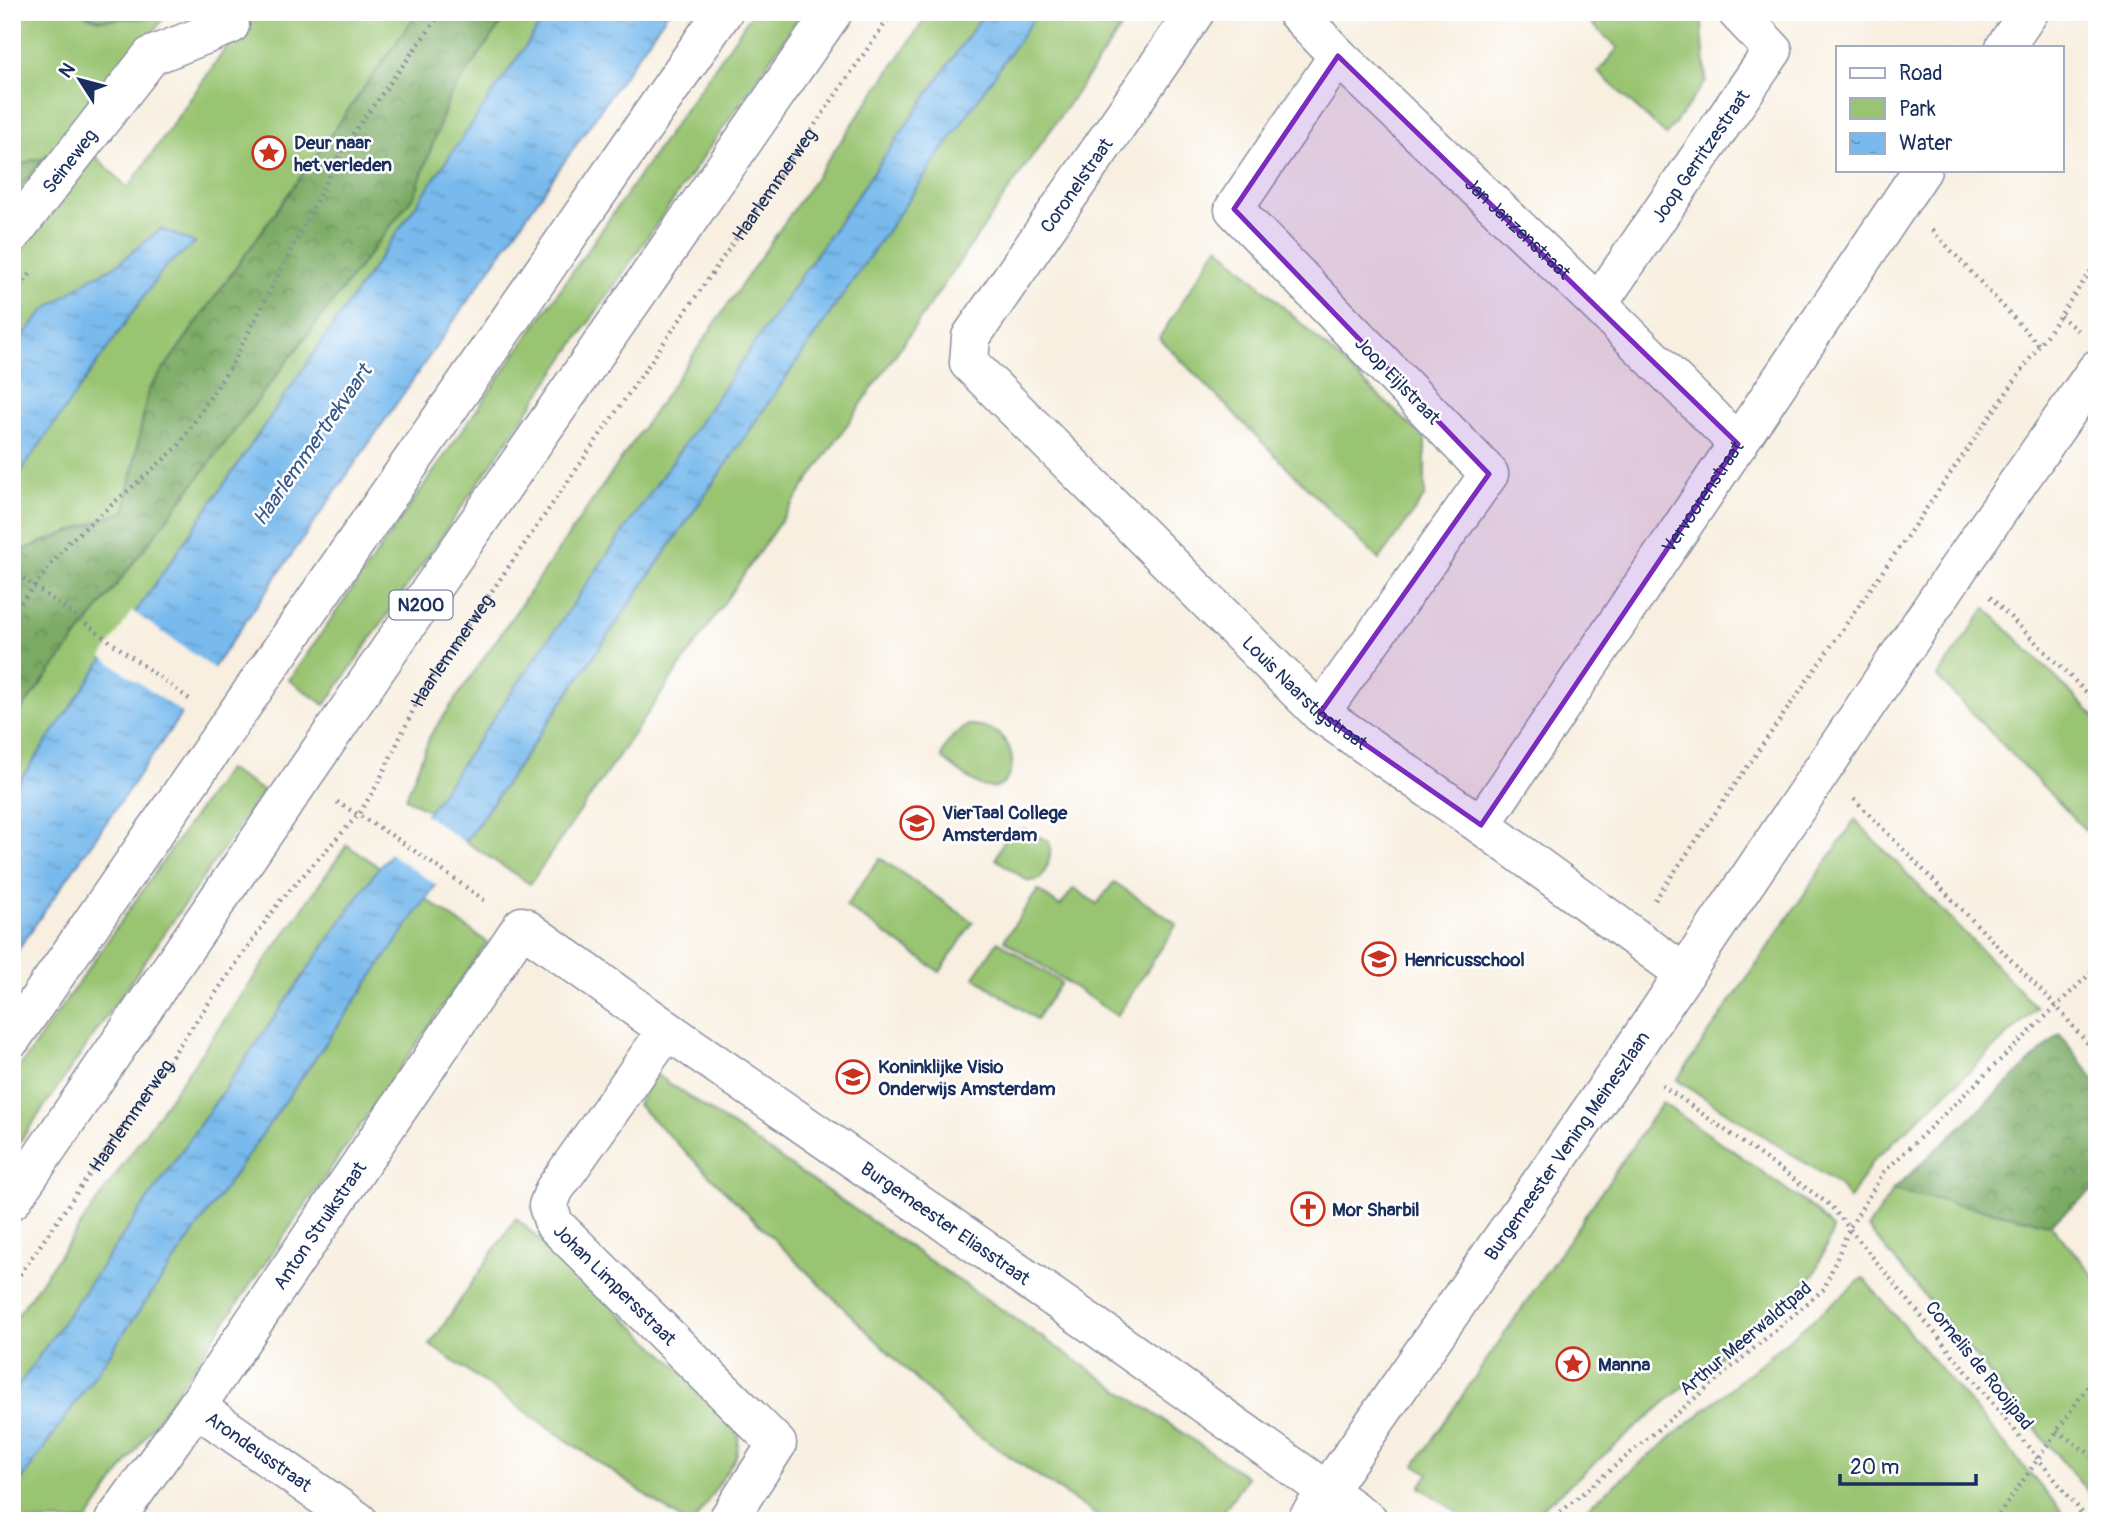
<svg xmlns="http://www.w3.org/2000/svg" width="2109" height="1533" font-family="Pangolin,sans-serif">
	<style>
		.green { fill: #99c471; stroke: #5a7a68; stroke-width: 2 }
		.forest { fill: url(#forest-crowns); stroke: #4a6c60; stroke-width: 2 }
		.water { fill: url(#water-ripples); stroke: #4a74a6; stroke-width: 2 }
		.pier { fill: #f8efe0 }
		.lines { fill: none; stroke-linecap: round; stroke-linejoin: round }
		.minor-casing { stroke: #8a8f9f; stroke-width: 41 }
		.major-casing { stroke: #8a8f9f; stroke-width: 41 }
		.path { stroke: #8a8f9f; stroke-width: 4.5; stroke-dasharray: 2 5; stroke-linecap: butt }
		.minor { stroke: #fff; stroke-width: 38 }
		.major { stroke: #fff; stroke-width: 38 }
		.marked { fill: #7b2cbf; fill-opacity: 0.2; stroke: #7b2cbf; stroke-width: 5; stroke-linejoin: round }
		.labels { text-anchor: middle; stroke-width: 5; stroke-linejoin: round; paint-order: stroke }
		.shield { fill: #fff; stroke: #5f6d8e; stroke-width: 2 }
		.shield-label { font-size: 18px; font-weight: bold; fill: #1b2f5e }
		.poi-label { font-size: 19px; font-weight: bold; fill: #1b2f5e; stroke: #fff; text-anchor: start }
		.street-label { font-size: 19px; fill: #1b2f5e; stroke: #fff }
		.water-label { font-size: 21px; font-style: italic; fill: #375989; stroke: #fff }
	</style>
	<defs>
		<pattern id="forest-crowns" width="20" height="18" patternUnits="userSpaceOnUse" patternTransform="scale(1.75)"><rect width="20" height="18" fill="#7aaa63"/><path d="M2 6a3 3 0 1 1 6 0M12 15a3 3 0 1 1 6 0" fill="none" stroke="#638b55"/></pattern>
		<pattern id="water-ripples" width="26" height="14" patternUnits="userSpaceOnUse" patternTransform="scale(1.75)"><rect width="26" height="14" fill="#78baed"/><path d="M2 4q2-2 4 0t4 0M15 11q2-2 4 0t4 0" fill="none" stroke="#6298c3"/></pattern>
	</defs>
	<rect width="100%" height="100%" fill="#fff"/>
	<filter id="ink" filterUnits="userSpaceOnUse"><feTurbulence type="fractalNoise" baseFrequency=".0143" numOctaves="2"/><feDisplacementMap in="SourceGraphic" scale="14" xChannelSelector="R" yChannelSelector="G"/><feConvolveMatrix kernelMatrix="1 2 1 2 8 2 1 2 1" color-interpolation-filters="sRGB"/></filter>
	<filter id="wash" filterUnits="userSpaceOnUse"><feTurbulence type="fractalNoise" baseFrequency=".00686" numOctaves="4" result="noise"/><feDisplacementMap in="SourceGraphic" scale="28" xChannelSelector="R" yChannelSelector="G"/><feGaussianBlur stdDeviation="1.57" result="paint"/><feColorMatrix in="noise" values="0 0 0 0 0 0 0 0 0 0 0 0 0 0 0 0 0 1.4 0 .05"/><feComposite in="paint" operator="in"/></filter>
	<g filter="url(#wash)">
		<rect width="100%" height="100%" fill="#f8efe0"/>
		<path class="green" d="M12 12H168L12 222Z
			M261 12H418L148 391 125 511 12 554V484L164 268 195 243 161 229 113 268 93 277 45 310 12 349V224L85 146 128 188 238 31Z
			M509 12H549L12 792V722L415 194 449 98Z
			M753 12H803L325 705 289 680Z
			M930 12H985L429 811 406 798 430 736Z
			M1038 12H1132L530 884 466 842Z
			M1579 12H1701L1706 81 1666 135 1598 72 1618 48Z
			M1218 246 1425 439V496L1379 560 1159 338Z
			M1986 608 2097 719V842L1937 677Z
			M969 725C1029 726 1019 799 983 786 971 782 953 766 942 758 944 743 956 732 969 725Z
			M227 769 263 791 12 1153V1078Z
			M1855 820 2037 1008 1873 1161 1849 1199 1838 1184 1677 1080Z
			M1025 829 1049 842C1053 856 1048 868 1039 880L1028 881 996 859C1001 842 1008 833 1025 829Z
			M347 845 379 867 12 1395V1323Z
			M880 858 973 922 940 972 846 906Z
			M1114 882 1177 924 1117 1016 1004 940 1038 890 1060 906 1074 888 1097 904Z
			M426 899 487 942 87 1521H12V1494Z
			M998 941 1061 983 1036 1019 974 977Z
			M656 1074 1247 1477 1217 1521H1105L960 1423 637 1104Z
			M1662 1103 1735 1152 1817 1212 1833 1230 1814 1275 1527 1521H1470L1420 1487 1429 1473 1415 1465Z
			M1893 1190 2050 1224 2097 1279V1503L1868 1228Z
			M516 1218 728 1413 739 1436 736 1457 695 1521H683L430 1345Z
			M1863 1278 2070 1521H1570H1571Z"/>
		<path class="forest" d="M77 12H181L172 17 99 20Z
			M418 12H509L449 98 415 194 12 722V554L125 511 148 391Z
			M34 159H44L12 197V169Z
			M2060 1034 2097 1083V1187L2050 1224 1893 1190Z"/>
		<path class="water" d="M549 12H668L12 958V792Z
			M985 12H1038L426 899 12 1494V1395L379 867 429 811Z
			M161 229 195 243 164 268 12 484V349L45 310 93 277 113 268Z"/>
		<path class="pier" d="M132 611 216 670 185 715 102 657Z
			M423 813 468 845 439 887 388 852Z"/>
	</g>
	<g filter="url(#ink)">
		<g class="lines">
			<defs>
				<g id="minor">
					<path id="s2" d="M1195 12 971 337 969 363 1320 713 1481 825 1685 974"/>
					<path id="s3" d="M1296 12 1338 56 1598 304 1738 444"/>
					<path d="M2005 47 2029 12"/>
					<path id="s4" d="M12 234 151 56 230 25"/>
					<path id="s5" d="M1598 304 1773 50 1737 12"/>
					<path d="M1320 713 1489 474 1234 209 1338 56"/>
					<path id="s6" d="M1481 825 1922 170"/>
					<path id="s7" d="M667 1030 554 1190 548 1206 554 1224 777 1444 727 1521"/>
					<path id="s8" d="M196 1407 358 1521"/>
					<path id="s9" d="M114 1521 196 1407 522 926 667 1030 1099 1329 1369 1521"/>
					<path id="s10" d="M1306 1521 1626 1060 1960 566 2097 369"/>
				</g>
				<path id="major" d="M12 1038 723 12
					M12 1200 423 601 833 12"/>
			</defs>
			<use href="#minor" class="minor-casing"/>
			<use href="#major" class="major-casing"/>
			<g class="path">
				<path d="M1932 230 2039 345"/>
				<path d="M12 298 31 273"/>
				<path d="M2060 316 2078 331"/>
				<path d="M12 570 192 701"/>
				<path d="M1990 597 2097 703"/>
				<path d="M12 614 70 541 178 447 234 361 346 143 442 12"/>
				<path d="M1854 799 2057 1007 2097 1055"/>
				<path d="M337 802 396 838 487 902"/>
				<path d="M1655 900 2097 262"/>
				<path d="M1662 1085 1830 1205 2089 1521"/>
				<path id="s1" d="M12 1286 279 902 359 814 377 785 422 692 893 12"/>
				<path d="M2057 1431 2097 1459"/>
				<path d="M1550 1521 1824 1289 1850 1227 1884 1172 2097 967"/>
				<path d="M1995 1521 2097 1373"/>
				<path d="M2075 1521 2081 1511"/>
			</g>
			<use href="#minor" class="minor"/>
			<use href="#major" class="major"/>
		</g>
	</g>
	<path class="marked" d="M1338 56 1738 444 1481 825 1320 713 1489 474 1234 209Z"/>
	<defs>
		<symbol id="sight-ring" viewBox="-11 -11 22 22"><circle r="9.5" fill="#fff" stroke="#c8321e" stroke-width="1.5"/><path d="M0-6L1.8-2.2L6-1.7L2.9 1.2L3.7 5.4L0 3.3L-3.7 5.4L-2.9 1.2L-6-1.7L-1.8-2.2Z" fill="#c8321e"/></symbol>
		<symbol id="university-ring" viewBox="-11 -11 22 22"><circle r="9.5" fill="#fff" stroke="#c8321e" stroke-width="1.5"/><path d="M0-5L7-2L0 1L-7-2ZM-4 1L0 2.5L4 1V4Q0 6-4 4Z" fill="#c8321e"/></symbol>
		<symbol id="school-ring" viewBox="-11 -11 22 22"><circle r="9.5" fill="#fff" stroke="#c8321e" stroke-width="1.5"/><path d="M0-5L7-2L0 1L-7-2ZM-4 1L0 2.5L4 1V4Q0 6-4 4Z" fill="#c8321e"/></symbol>
		<symbol id="church-ring" viewBox="-11 -11 22 22"><circle r="9.5" fill="#fff" stroke="#c8321e" stroke-width="1.5"/><path d="M-1.2-6h2.4v3.5h3.3v2.4h-3.3V6h-2.4V-.1h-3.3v-2.4h3.3Z" fill="#c8321e"/></symbol>
	</defs>
	<g fill-rule="evenodd">
		<use href="#sight-ring" x="250" y="134" width="38" height="38"/>
		<use href="#university-ring" x="898" y="804" width="38" height="38"/>
		<use href="#school-ring" x="1360" y="940" width="38" height="38"/>
		<use href="#university-ring" x="834" y="1058" width="38" height="38"/>
		<use href="#church-ring" x="1289" y="1190" width="38" height="38"/>
		<use href="#sight-ring" x="1554" y="1345" width="38" height="38"/>
	</g>
	<g class="labels">
		<rect class="shield" x="389.5" y="590.5" width="63" height="29" rx="5"/>
		<g class="shield-label">
			<text x="421" y="611">N200</text>
		</g>
		<g class="poi-label">
			<text x="294" y="149">Deur naar<tspan x="294" dy="22">het verleden</tspan></text>
			<text x="942" y="819">VierTaal College<tspan x="942" dy="22">Amsterdam</tspan></text>
			<text x="1404" y="966">Henricusschool</text>
			<text x="878" y="1073">Koninklijke Visio<tspan x="878" dy="22">Onderwijs Amsterdam</tspan></text>
			<text x="1332" y="1216">Mor Sharbil</text>
			<text x="1598" y="1371">Manna</text>
		</g>
		<g class="street-label">
			<text dy="7" stroke="none"><textPath href="#s5" startOffset="180">Joop Gerritzestraat</textPath></text>
			<text dy="7" stroke="none"><textPath href="#s4" startOffset="93">Seineweg</textPath></text>
			<text dy="7" stroke="none"><textPath href="#s1" startOffset="1342">Haarlemmerweg</textPath></text>
			<text transform="translate(1076 185) rotate(-55)" y="7">Coronelstraat</text>
			<text dy="7" stroke="none"><textPath href="#s3" startOffset="310">Jan Janzenstraat</textPath></text>
			<text transform="translate(1398 380) rotate(46)" y="7">Joop Eijlstraat</text>
			<text dy="7" stroke="none"><textPath href="#s6" startOffset="396">Vervoorenstraat</textPath></text>
			<text dy="7" stroke="none"><textPath href="#s1" startOffset="775">Haarlemmerweg</textPath></text>
			<text dy="7" stroke="none"><textPath href="#s2" startOffset="892">Louis Naarstigstraat</textPath></text>
			<text dy="7" stroke="none"><textPath href="#s1" startOffset="208">Haarlemmerweg</textPath></text>
			<text dy="7" stroke="none"><textPath href="#s10" startOffset="457">Burgemeester Vening Meineszlaan</textPath></text>
			<text dy="7" stroke="none"><textPath href="#s9" startOffset="1239">Burgemeester Eliasstraat</textPath></text>
			<text dy="7" stroke="none"><textPath href="#s9" startOffset="360">Anton Struikstraat</textPath></text>
			<text dy="7" stroke="none"><textPath href="#s7" startOffset="318">Johan Limpersstraat</textPath></text>
			<text transform="translate(1745 1338) rotate(-40)" y="7">Arthur Meerwaldtpad</text>
			<text transform="translate(1980 1365) rotate(51)" y="7">Cornelis de Rooijpad</text>
			<text dy="7" stroke="none"><textPath href="#s8" startOffset="77">Arondeusstraat</textPath></text>
		</g>
		<g class="water-label">
			<text transform="translate(312 445) rotate(-55)" y="7">Haarlemmertrekvaart</text>
		</g>
	</g>
	<rect width="2109" height="1533" fill="none" stroke="#fff" stroke-width="42"/>
	<rect x="1836" y="46" width="228" height="126" fill="#ffffff" stroke="#a4acbf" stroke-width="2"/>
	<rect x="1850" y="68" width="35" height="10" fill="#ffffff" stroke="#a4acbf" stroke-width="2"/>
	<text x="1899" y="80" font-size="21" fill="#1b2f5e">Road</text>
	<rect x="1850" y="98" width="35" height="21" fill="#99c471" stroke="#a4acbf" stroke-width="2"/>
	<text x="1899" y="116" font-size="21" fill="#1b2f5e">Park</text>
	<rect x="1850" y="133" width="35" height="21" fill="url(#water-ripples)" stroke="#a4acbf" stroke-width="2"/>
	<text x="1899" y="150" font-size="21" fill="#1b2f5e">Water</text>
	<g transform="translate(80 80) rotate(306)" stroke="#ffffff" stroke-width="5" paint-order="stroke">
	<path d="M0-5L12 26L0 18L-12 26Z" fill="#1b2f5e"/>
	<text y="-10" font-size="19" font-weight="bold" text-anchor="middle" fill="#1b2f5e">N</text>
	</g>
	<path d="M1840 1474v10h136v-10" fill="none" stroke="#1b2f5e" stroke-width="3.5"/>
	<text x="1850" y="1474" font-size="21" fill="#1b2f5e" stroke="#ffffff" stroke-width="5" paint-order="stroke">20 m</text>
</svg>
